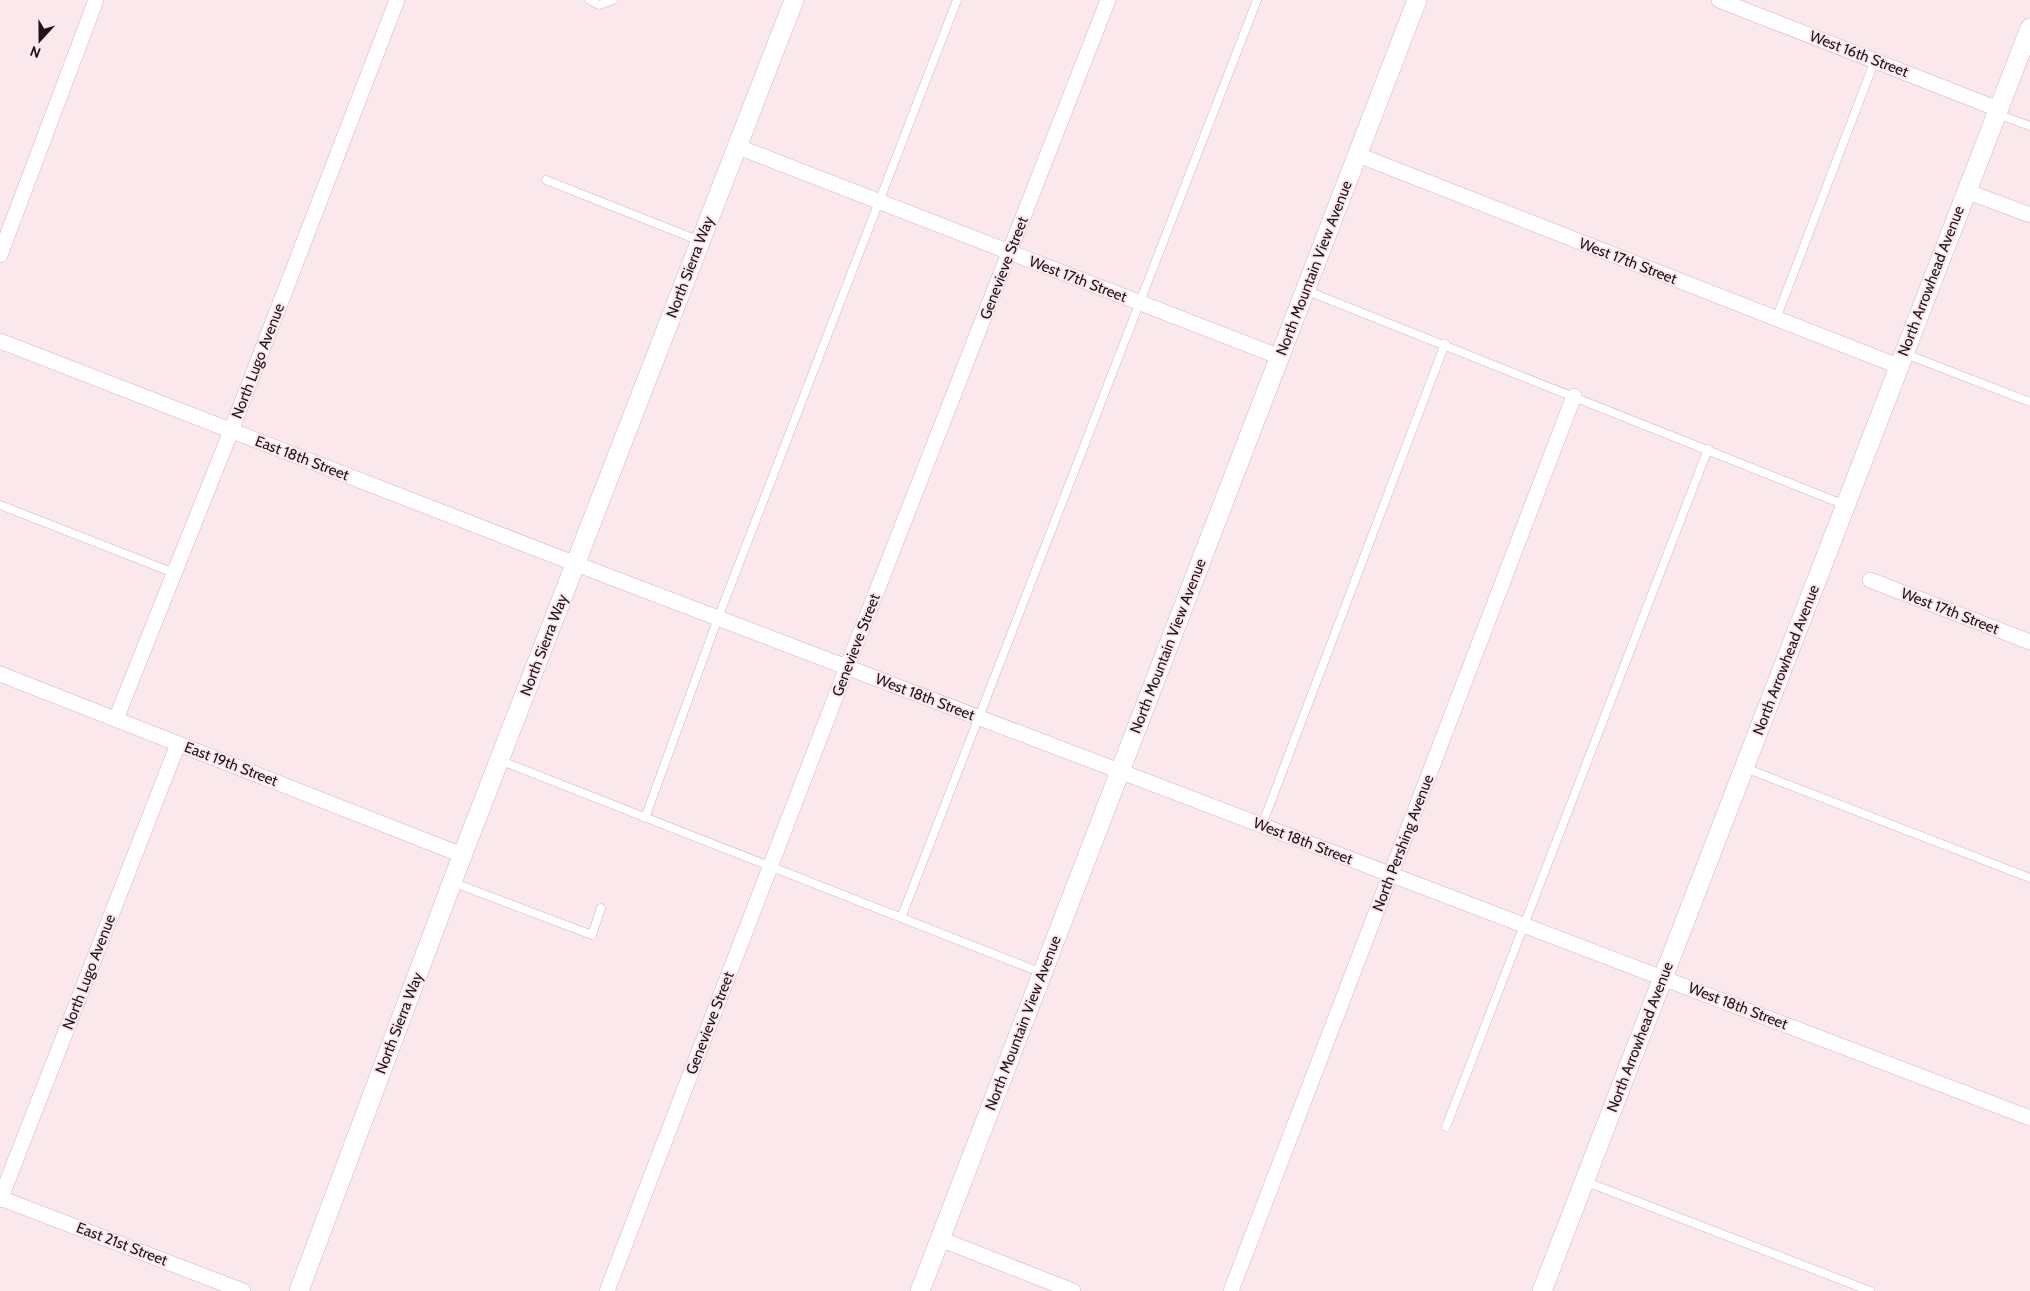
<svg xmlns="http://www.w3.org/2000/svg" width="2030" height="1291" font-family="Cabin,sans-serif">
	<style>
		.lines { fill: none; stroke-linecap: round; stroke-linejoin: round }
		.service-casing { stroke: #d4b5bb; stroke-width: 9 }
		.minor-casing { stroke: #d4b5bb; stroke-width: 16 }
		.tertiary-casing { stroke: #d4b5bb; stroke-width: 20 }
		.service { stroke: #fff; stroke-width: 8 }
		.minor { stroke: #fff; stroke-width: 15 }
		.tertiary { stroke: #fff; stroke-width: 19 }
		.labels { text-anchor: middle; stroke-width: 4; stroke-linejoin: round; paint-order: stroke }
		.street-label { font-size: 15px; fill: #1f1417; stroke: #fbe8ec }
	</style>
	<rect width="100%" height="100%" fill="#fbe8ec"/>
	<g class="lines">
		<defs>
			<path id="service" d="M589 0 599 5 613 0
				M1997 114 2030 126
				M546 180 700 241
				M1305 290 1845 505
				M1776 319 1875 60
				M1903 353 2030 402
				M0 505 174 573
				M499 760 1042 973
				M1745 768 2030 878
				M645 818 718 618 957 0
				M1262 825 1445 344
				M452 882 592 935 601 908
				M901 918 1257 0
				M1446 1127 1708 449
				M1584 1181 1870 1291"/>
			<path id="minor" d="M1719 0 1998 109
				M736 146 1280 357
				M1358 155 1898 366
				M1966 191 2030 215
				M0 255 96 0
				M0 341 576 564 2030 1118
				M1870 580 2030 642
				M0 674 462 855
				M116 719 231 431 397 0
				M0 1198 243 1291
				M0 1200 178 744
				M940 1239 1073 1291
				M607 1291 847 667 1108 0
				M1231 1291 1574 396"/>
			<path id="tertiary" d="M299 1291 457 869 794 0
				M920 1291 1417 0
				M1542 1291 2030 28"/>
		</defs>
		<use href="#service" class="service-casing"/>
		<use href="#minor" class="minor-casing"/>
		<use href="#tertiary" class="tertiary-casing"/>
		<use href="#service" class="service"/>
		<use href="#minor" class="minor"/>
		<use href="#tertiary" class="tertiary"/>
	</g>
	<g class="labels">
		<g class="street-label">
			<text transform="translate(1859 54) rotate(21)" y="5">West 16th Street</text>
			<text transform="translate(1628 261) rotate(21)" y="5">West 17th Street</text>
			<text transform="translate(690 267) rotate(-69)" y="5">North Sierra Way</text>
			<text transform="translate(1004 268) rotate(-69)" y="5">Genevieve Street</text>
			<text transform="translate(1314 268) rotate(-69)" y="5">North Mountain View Avenue</text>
			<text transform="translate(1078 279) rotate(21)" y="5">West 17th Street</text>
			<text transform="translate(1931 281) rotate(-69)" y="5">North Arrowhead Avenue</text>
			<text transform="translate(258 361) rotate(-69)" y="5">North Lugo Avenue</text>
			<text transform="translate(302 458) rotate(21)" y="5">East 18th Street</text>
			<text transform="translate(1950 611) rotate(21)" y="5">West 17th Street</text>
			<text transform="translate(544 645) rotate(-69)" y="5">North Sierra Way</text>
			<text transform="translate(856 645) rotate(-69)" y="5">Genevieve Street</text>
			<text transform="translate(1168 646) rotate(-69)" y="5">North Mountain View Avenue</text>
			<text transform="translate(1786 660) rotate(-69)" y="5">North Arrowhead Avenue</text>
			<text transform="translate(925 697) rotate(21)" y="5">West 18th Street</text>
			<text transform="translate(231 764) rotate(21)" y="5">East 19th Street</text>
			<text transform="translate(1303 841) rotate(21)" y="5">West 18th Street</text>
			<text transform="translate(1403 843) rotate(-69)" y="5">North Pershing Avenue</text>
			<text transform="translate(89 972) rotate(-69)" y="5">North Lugo Avenue</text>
			<text transform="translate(1738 1006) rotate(21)" y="5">West 18th Street</text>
			<text transform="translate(399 1023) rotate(-69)" y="5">North Sierra Way</text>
			<text transform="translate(710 1023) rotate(-69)" y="5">Genevieve Street</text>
			<text transform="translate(1023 1023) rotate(-69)" y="5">North Mountain View Avenue</text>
			<text transform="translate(1640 1037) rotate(-69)" y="5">North Arrowhead Avenue</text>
			<text transform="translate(122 1244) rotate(21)" y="5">East 21st Street</text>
		</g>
	</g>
	<g transform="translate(40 40) rotate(201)" stroke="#fbe8ec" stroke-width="4" paint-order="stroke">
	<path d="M0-4L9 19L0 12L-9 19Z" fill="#1f1417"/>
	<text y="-8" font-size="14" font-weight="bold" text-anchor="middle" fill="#1f1417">N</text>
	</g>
</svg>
